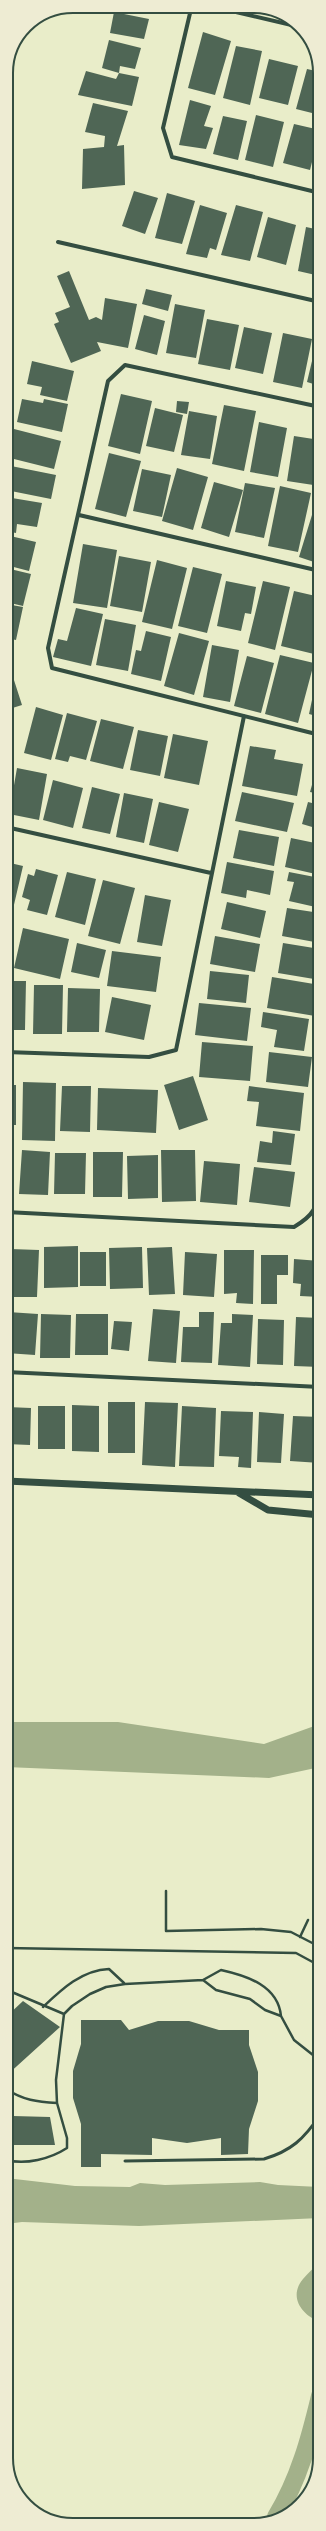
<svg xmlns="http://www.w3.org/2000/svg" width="326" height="2531" font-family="'Sofia Sans Condensed',sans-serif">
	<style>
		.water { fill: #a3b18a }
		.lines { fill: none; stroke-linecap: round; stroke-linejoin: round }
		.canal { stroke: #a3b18a; stroke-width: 18 }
		.building { fill: #4f6655 }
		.path { stroke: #344e41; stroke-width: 2.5 }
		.service { stroke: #344e41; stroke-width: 3 }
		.minor { stroke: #344e41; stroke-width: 4 }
		.tertiary { stroke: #344e41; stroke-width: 7 }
		.rim { fill: none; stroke: #344e41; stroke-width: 2 }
	</style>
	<rect width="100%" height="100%" fill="#e9edc9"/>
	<path class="water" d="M6 1722H118L264 1744 320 1724V1767L269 1778 6 1767Z
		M6 2178 75 2186 130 2187 140 2183 165 2185 260 2182 278 2185 320 2187V2218L139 2226 22 2222 6 2224Z
		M320 2261V2322C302 2315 288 2297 303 2279 308 2273 315 2267 320 2261Z"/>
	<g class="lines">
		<path class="canal" d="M276 2517C299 2479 310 2438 320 2396"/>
	</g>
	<path class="building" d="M114 12 149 19 144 39 110 33Z
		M203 32 231 41 215 95 188 88Z
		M109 40 141 48 135 69 120 66 119 73 102 68Z
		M236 46 262 51 250 105 223 98Z
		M269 59 298 66 288 105 259 98Z
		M307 69 320 72V115L296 109Z
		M86 71 116 79 119 73 139 77 132 106 78 95Z
		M190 100 211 106 204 126 213 128 206 149 179 145Z
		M93 103 128 111 117 146 124 145 125 185 82 189 83 149 104 147 105 136 85 132Z
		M256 115 284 122 273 167 245 160Z
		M223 116 247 121 238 160 213 154Z
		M294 124 320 130 310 170 283 163Z
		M320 167V177L317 176Z
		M134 191 158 198 145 234 122 226Z
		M167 193 195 201 182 244 155 238Z
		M200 205 227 213 216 250 210 248 207 258 186 254Z
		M236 205 263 212 250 261 221 255Z
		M268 217 296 225 286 265 257 257Z
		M306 227 320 230V276L298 271Z
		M69 271 89 320 96 317 102 320 105 298 137 304 128 348 97 342 101 351 71 363 54 324 59 322 55 313 70 307 57 276Z
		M146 289 172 295 168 311 142 304Z
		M175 304 205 310 196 358 166 353Z
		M144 315 165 321 157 355 135 349Z
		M207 319 239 325 230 370 198 364Z
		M244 327 272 333 263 374 235 368Z
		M283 333 312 339 302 388 273 382Z
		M317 340 320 341V386L307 382Z
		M32 361 74 371 67 401 40 395 42 387 27 384Z
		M121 394 152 401 140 454 108 446Z
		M22 399 43 403 44 399 68 404 62 432 17 422Z
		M177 401 189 402 187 414 176 412Z
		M224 405 256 411 244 471 212 464Z
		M155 408 183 415 174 452 146 446Z
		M189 411 217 416 210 459 181 455Z
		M259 422 287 428 278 477 250 472Z
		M14 429 61 441 54 469 6 457Z
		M294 436 320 440V486L287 481Z
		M109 453 141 461 126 517 95 509Z
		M6 465 56 475 51 499 6 490Z
		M177 468 208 477 193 530 162 521Z
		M142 469 171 475 162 517 133 511Z
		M214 482 243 490 229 537 201 528Z
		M245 483 275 488 264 538 235 532Z
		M280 486 311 493 298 552 268 546Z
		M6 497 42 503 37 527 17 524 16 533 6 531Z
		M316 502 320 503V564L299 557Z
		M6 535 36 542 29 571 6 565Z
		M83 544 117 550 107 608 73 603Z
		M119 556 151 562 142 612 110 606Z
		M157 560 187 568 172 629 142 622Z
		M193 567 222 574 207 633 178 626Z
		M6 568 31 574 23 606 6 602Z
		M226 581 256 587 251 614 245 613 241 631 217 626Z
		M263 581 290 587 275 650 248 643Z
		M294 591 320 597V629L314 654 281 646Z
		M6 604 23 607 16 640 6 638Z
		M76 608 103 614 91 666 53 657 58 639 67 641Z
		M105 619 136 625 128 671 96 665Z
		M146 631 171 637 161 681 131 674 136 650 141 651Z
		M179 633 209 641 194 695 164 686Z
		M6 642 12 643 7 669H6Z
		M212 645 239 650 230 702 203 697Z
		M280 655 314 663 298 723 265 714Z
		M247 656 274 663 261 713 234 706Z
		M319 667H320V717L309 714Z
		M13 677 22 705 6 710V679Z
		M36 707 63 715 51 760 24 753Z
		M67 713 97 721 86 760 70 756 68 762 55 759Z
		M101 719 134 727 123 769 90 761Z
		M138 730 168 736 160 776 130 770Z
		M173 734 208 741 199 785 164 778Z
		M250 746 276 750 274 759 303 764 297 796 242 786Z
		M319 760H320V794L310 792Z
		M6 768 10 769 7 789H6Z
		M17 768 47 774 39 820 9 814Z
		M53 780 83 788 73 828 43 820Z
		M92 787 120 794 110 834 82 828Z
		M242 792 294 803 287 832 235 821Z
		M124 793 153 799 144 843 116 837Z
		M159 802 189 809 178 852 149 845Z
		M308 802 320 805V835H318L319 829 302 824Z
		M239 830 279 837 274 866 233 858Z
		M291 838 320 844V875L285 867Z
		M6 862 23 866 13 909 6 908Z
		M227 862 274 871 270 895 247 890 246 898 221 893Z
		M36 869 58 875 47 915 27 910 30 900 22 897 28 874 34 876Z
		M67 872 96 879 85 925 55 917Z
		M289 872 320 878V908L289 901 294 882 287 881Z
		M103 880 135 888 120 944 88 936Z
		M145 895 171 900 162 946 137 942Z
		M227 902 266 911 260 938 221 929Z
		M287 908 320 913V943L282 936Z
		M23 928 69 939 60 979 14 968Z
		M215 936 260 944 255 972 210 964Z
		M77 943 106 950 99 978 71 972Z
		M283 943 320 949V980L278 973Z
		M112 951 161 957 156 992 107 986Z
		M210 971 249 975 246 1003 207 999Z
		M272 977 320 985 315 1016 267 1008Z
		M6 981H26L25 1030H6Z
		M34 985H63L62 1034H33Z
		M68 988 100 989 99 1032H67Z
		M112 997 151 1005 144 1040 105 1032Z
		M199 1003 251 1008 247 1041 195 1035Z
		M263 1012 309 1019 304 1051 274 1047 277 1030 261 1027Z
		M202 1042 253 1046 250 1081 199 1077Z
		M269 1052 312 1057 308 1087 266 1082Z
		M193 1076 208 1120 179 1130 164 1085Z
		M23 1082 56 1083 55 1141 22 1140Z
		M6 1085H16V1125H6Z
		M62 1086H91L90 1132 60 1131Z
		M249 1086 304 1093 300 1131 256 1126 259 1102 247 1101Z
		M98 1088 158 1090 156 1133 97 1130Z
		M273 1131 295 1134 291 1165 257 1162 260 1141 272 1143Z
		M22 1150 50 1152 48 1195 19 1194Z
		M161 1150H195L196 1201 162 1202Z
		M93 1152H123L122 1197H93Z
		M55 1153H86L85 1194H54Z
		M158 1155V1198L128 1199 127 1156Z
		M204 1161 240 1164 237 1205 200 1202Z
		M254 1167 295 1172 290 1207 249 1202Z
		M78 1246V1287L44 1288V1247Z
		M142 1247 143 1288 110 1289 109 1248Z
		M172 1247 175 1294 149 1295 147 1248Z
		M10 1249 39 1250 37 1297H8Z
		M224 1250H254L253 1304 236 1303 237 1293 224 1294Z
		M80 1252H106V1286H80Z
		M185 1252 217 1254 214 1297 183 1295Z
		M261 1255H288V1275H277V1304H261Z
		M294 1259 320 1261V1297L300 1296 301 1284 293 1283Z
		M153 1309 180 1311 176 1363 148 1361Z
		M8 1312 38 1314 35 1355 6 1353Z
		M199 1312H214L212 1363 181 1362 183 1327H199Z
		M41 1314 71 1315 70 1358H40Z
		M76 1314H108V1355H75Z
		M232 1314 253 1315 250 1367 218 1365 221 1323H232Z
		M296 1317 320 1318V1367L294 1366Z
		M258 1319 284 1320 283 1365 257 1364Z
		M114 1321 132 1322 129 1351 111 1349Z
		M108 1402H135V1453H108Z
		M145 1402 178 1403 175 1467 142 1465Z
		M72 1405 99 1406V1452L72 1451Z
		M38 1406H65V1449H38Z
		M182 1406 216 1408 214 1467 179 1466Z
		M7 1407 31 1408 30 1445 6 1444Z
		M221 1411 253 1412 251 1468 238 1467 239 1457 219 1456Z
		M259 1412 284 1414 281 1463 257 1462Z
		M293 1416 320 1417V1463L290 1461Z
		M23 2001 60 2027 6 2076V2017Z
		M81 2020H121L129 2030 158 2021H189L219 2030H249V2045L258 2072V2101L249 2129 248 2154 221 2155V2138L187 2143 152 2138V2155L101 2154V2167H81V2124L73 2098V2071L81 2044Z
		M13 2116 50 2117 55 2145H8Z"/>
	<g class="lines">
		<path class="path" d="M166 1891V1931L261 1929 291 1932 320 1947
			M300 1937 308 1920
			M6 1948 296 1953 320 1966
			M203 1980 221 1970C248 1976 278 1986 281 2016
			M6 1992 7 1990 64 2014
			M43 2007C62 1989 82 1970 109 1969L124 1983
			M6 2089C23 2100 37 2102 57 2103
			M6 2160C26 2165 50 2159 67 2148V2138L57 2103 56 2080 64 2014 72 2006 90 1994 106 1987 125 1984 203 1980 216 1990 250 1999 265 2010 281 2016 294 2040 318 2059"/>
		<path class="service" d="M320 2069V2088
			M125 2161 264 2159C291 2151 304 2139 320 2115"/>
		<path class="minor" d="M191 9 163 128 172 157 320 193
			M223 9 300 27
			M58 242 320 302
			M320 407 125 365 108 381 48 648 52 668 320 735
			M79 515 320 571
			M6 827 211 873
			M6 1052 149 1057 176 1050 244 716
			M6 1212 294 1227C314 1215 317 1208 320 1185
			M6 1372 320 1387"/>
		<path class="tertiary" d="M6 1481 320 1495
			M239 1493 268 1510 320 1515"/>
	</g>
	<path d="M0 0H326V2531H0ZM73 13H253A60 60 0 0 1 313 73V2458A60 60 0 0 1 253 2518H73A60 60 0 0 1 13 2458V73A60 60 0 0 1 73 13Z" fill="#eeecd3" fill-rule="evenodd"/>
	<path class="rim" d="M73 13H253A60 60 0 0 1 313 73V2458A60 60 0 0 1 253 2518H73A60 60 0 0 1 13 2458V73A60 60 0 0 1 73 13Z"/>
</svg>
